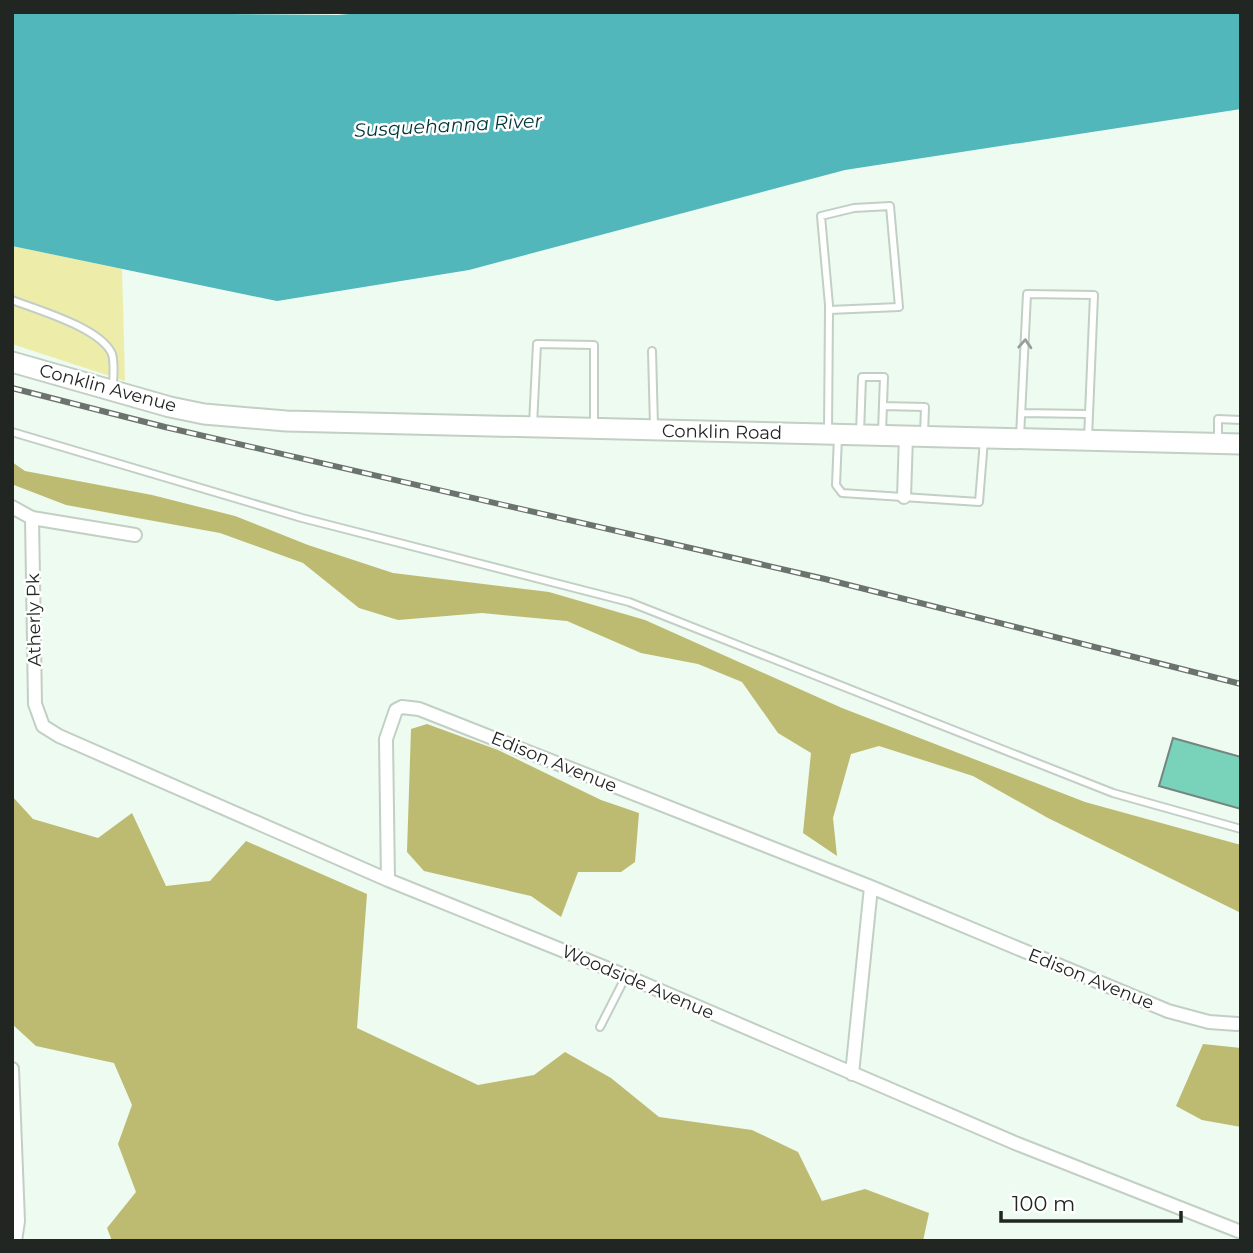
<svg xmlns="http://www.w3.org/2000/svg" width="1253" height="1253" font-family="Montserrat,sans-serif">
	<style>
		.green { fill: #eeeca9 }
		.forest { fill: #bdba71 }
		.water { fill: #51b7ba }
		.building { fill: #78d3ba; stroke: #758580; stroke-width: 2 }
		.lines { fill: none; stroke-linecap: round; stroke-linejoin: round }
		.lane-casing { stroke: #c2cfc4; stroke-width: 10 }
		.street-casing { stroke: #c2cfc4; stroke-width: 16 }
		.primary-casing { stroke: #c2cfc4; stroke-width: 23 }
		.lane { stroke: #fff; stroke-width: 6 }
		.street { stroke: #fff; stroke-width: 12 }
		.primary { stroke: #fff; stroke-width: 19 }
		.rail-casing { stroke: #6b736d; stroke-width: 6 }
		.rail { stroke: #fff; stroke-width: 3.5; stroke-dasharray: 10; stroke-linecap: butt }
		.oneway { stroke: #9b9d9c }
		.labels { text-anchor: middle; stroke-width: 5; stroke-linejoin: round; paint-order: stroke }
		.street-label { font-size: 18px; fill: #212623; stroke: #fff }
		.water-label { font-size: 19px; font-style: italic; fill: #013536; stroke: #fff }
	</style>
	<rect width="100%" height="100%" fill="#edfbf0"/>
	<path class="green" d="M12 246 122 269 125 381 12 344Z"/>
	<path class="forest" d="M12 462 25 471 152 495 235 516 308 545 393 573 549 592 645 620 842 708 1085 802 1241 845V913L1048 818 973 776 879 746 851 754 833 818 837 856 803 833 811 753 778 733 742 682 698 664 641 653 567 621 482 613 398 620 359 608 303 563 220 533 66 505 14 485Z
		M427 724 498 750 601 800 639 813 635 862 621 872H578L561 917 531 896 424 871 407 852 411 729Z
		M12 796 33 819 98 838 132 813 166 886 210 881 246 841 367 894 357 1028 478 1085 534 1075 565 1052 611 1078 659 1117 752 1130 798 1152 822 1201 865 1189 929 1213 923 1241H112L107 1228 136 1192 118 1144 132 1105 114 1063 36 1046 12 1024Z
		M1203 1044 1241 1048V1127L1202 1120 1176 1106Z"/>
	<path class="water" d="M12 12 338 15 372 12H1241V109L845 170 469 270 277 301 12 246Z"/>
	<path class="building" d="M1173 738 1241 757V809L1159 786Z"/>
	<g class="lines">
		<defs>
			<path id="lane" d="M12 300C38 310 101 328 112 354 115 364 113 377 113 387
				M652 351 654 426
				M883 406 925 407 924 434
				M1021 413 1089 414
				M533 425 537 344 594 345V426
				M12 432 302 518 629 602 1113 793 1241 829
				M828 432 829 310V305L821 216 854 208 890 206 899 307 829 310
				M860 433 862 377H884L882 432
				M838 436 836 485 842 493 979 502 984 440
				M1020 437 1027 294 1094 295 1088 438
				M1218 442V419L1241 420
				M600 1027 626 976"/>
			<path id="street" d="M904 497 906 436
				M12 507 32 518 135 535
				M32 518 35 704 43 726 59 736 388 880 626 976 1015 1143 1241 1232
				M388 880 386 739 396 710 402 707 419 709 871 887 1168 1011 1209 1022 1237 1024
				M12 1069 18 1221 15 1241
				M852 1074 871 887"/>
			<path id="primary" d="M12 362 170 407 204 414 286 421 1241 444"/>
		</defs>
		<use href="#lane" class="lane-casing"/>
		<use href="#street" class="street-casing"/>
		<use href="#primary" class="primary-casing"/>
		<use href="#lane" class="lane"/>
		<use href="#street" class="street"/>
		<use href="#primary" class="primary"/>
		<defs>
			<path id="rail" d="M12 388 165 427 825 579 1241 684"/>
		</defs>
		<use href="#rail" class="rail-casing"/>
		<use href="#rail" class="rail"/>
	</g>
	<defs><path id="oneway-chevron" d="M-2-3.5L2.5 0L-2 3.5" fill="none" stroke-width="1.6" stroke-linecap="round" stroke-linejoin="round" transform="scale(1.75)"/></defs>
	<use class="oneway" href="#oneway-chevron" transform="translate(1025 344) rotate(-87)"/>
	<g class="labels">
		<g class="street-label">
			<text transform="translate(108 388) rotate(15)" y="6">Conklin Avenue</text>
			<text transform="translate(722 432) rotate(1)" y="6">Conklin Road</text>
			<text transform="translate(34 620) rotate(-91)" y="6">Atherly Pk</text>
			<text transform="translate(554 762) rotate(22)" y="6">Edison Avenue</text>
			<text transform="translate(1091 979) rotate(22)" y="6">Edison Avenue</text>
			<text transform="translate(638 982) rotate(23)" y="6">Woodside Avenue</text>
		</g>
		<g class="water-label">
			<text transform="translate(448 125) rotate(-3)" y="7">Susquehanna River</text>
		</g>
	</g>
	<rect width="1253" height="1253" fill="none" stroke="#212623" stroke-width="28"/>
	<path d="M1001 1211v10h180v-10" fill="none" stroke="#212623" stroke-width="3.5"/>
	<text x="1012" y="1211" font-size="21" fill="#212623" stroke="#ffffff" stroke-width="5" paint-order="stroke">100 m</text>
</svg>
